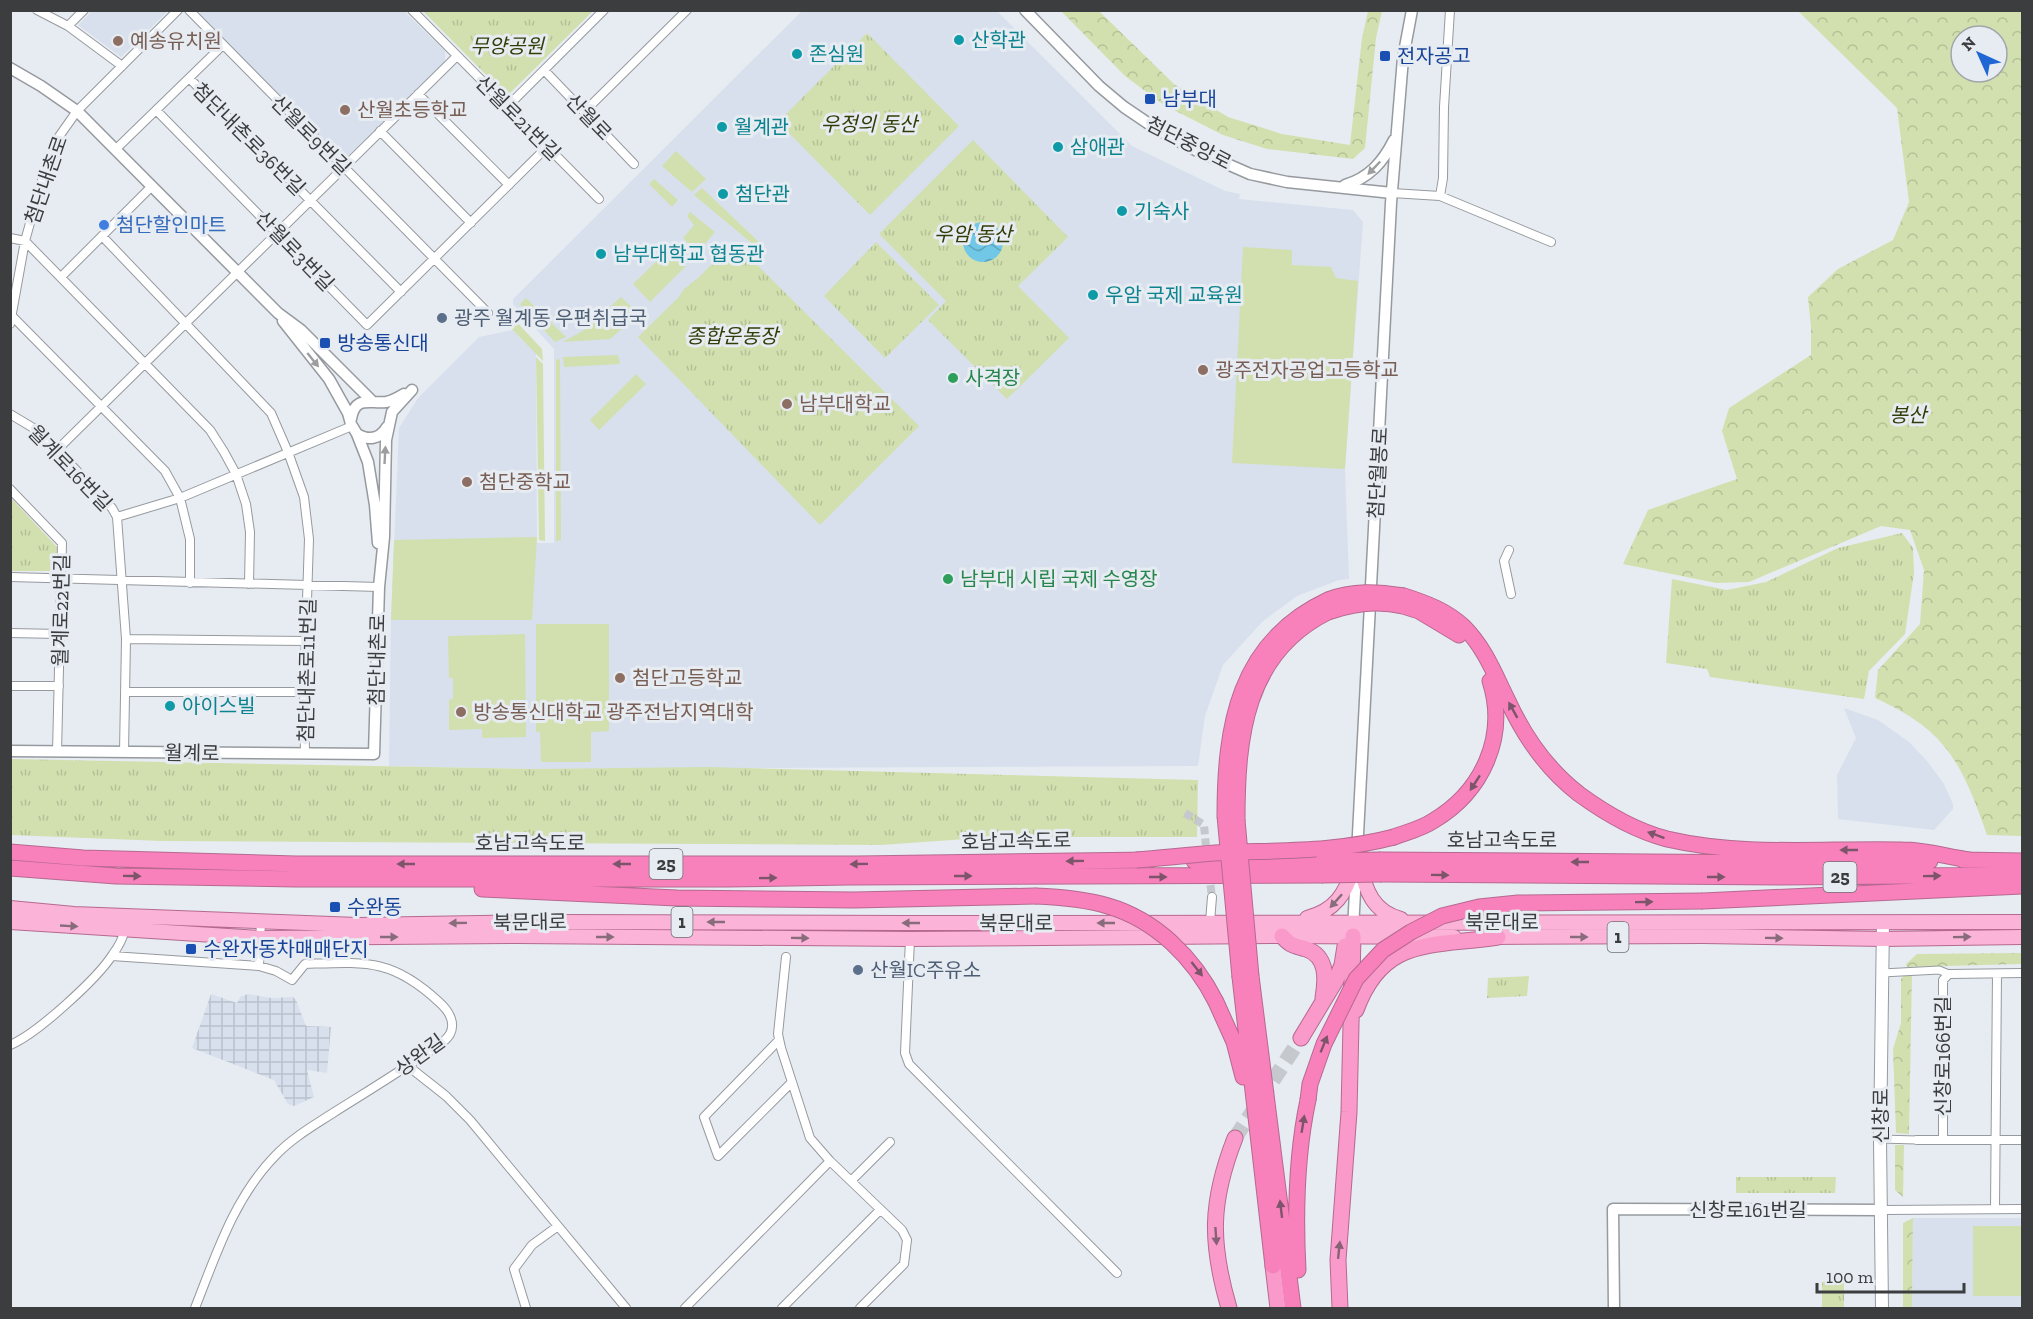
<svg xmlns="http://www.w3.org/2000/svg" width="2033" height="1319" font-family="'Zilla Slab','Noto Sans KR',serif">
	<style>
		.built { fill: #d7e0ec }
		.industrial { fill: url(#industrial-grid) }
		.grass { fill: #d1e0ae }
		.forest { fill: url(#forest-crowns); fill-rule: evenodd }
		.park { fill: url(#park-tufts) }
		.water { fill: url(#water-waves) }
		.lines { fill: none; stroke-linecap: round; stroke-linejoin: round }
		.minor-tunnel { stroke: #c5c9ce; stroke-width: 8; stroke-dasharray: 8 4; stroke-linecap: butt }
		.trunk-tunnel { stroke: #c5c9ce; stroke-width: 15; stroke-dasharray: 15 8; stroke-linecap: butt }
		.pedestrian-casing { stroke: #969a9f; stroke-width: 9 }
		.minor-casing { stroke: #969a9f; stroke-width: 10 }
		.tertiary-casing { stroke: #969a9f; stroke-width: 13 }
		.secondary-casing { stroke: #969a9f; stroke-width: 14 }
		.primary-casing { stroke: #b66990; stroke-width: 16 }
		.trunk-casing { stroke: #b66990; stroke-width: 17 }
		.motorway-casing { stroke: #b66990; stroke-width: 17 }
		.pedestrian { stroke: #fff; stroke-width: 7 }
		.minor { stroke: #fff; stroke-width: 8 }
		.tertiary { stroke: #fff; stroke-width: 10 }
		.secondary { stroke: #fff; stroke-width: 12 }
		.primary { stroke: #fbb3d7; stroke-width: 14 }
		.trunk { stroke: #fa9aca; stroke-width: 15 }
		.motorway { stroke: #f881bc; stroke-width: 15 }
		.motorway-bridge-casing { stroke: #b66990; stroke-width: 17; stroke-linecap: butt }
		.motorway-bridge { stroke: #f881bc; stroke-width: 15 }
		.oneway { fill: #9d9e9f }
		.oneway2 { fill: #7d556b }
		.oneway3 { fill: #886c7c }
		.oneway4 { fill: #876277 }
		.culture-dot { fill: #0f9aa8; stroke: #e7ecf2; stroke-width: 2 }
		.education-dot { fill: #8d6e63; stroke: #e7ecf2; stroke-width: 2 }
		.transit-dot { fill: #1a4fb4; stroke: #e7ecf2; stroke-width: 2 }
		.shop-dot { fill: #3f7fe0; stroke: #e7ecf2; stroke-width: 2 }
		.service-dot { fill: #5c6f8a; stroke: #e7ecf2; stroke-width: 2 }
		.leisure-dot { fill: #2e9e5b; stroke: #e7ecf2; stroke-width: 2 }
		.labels { text-anchor: middle; stroke-width: 6; stroke-linejoin: round; paint-order: stroke }
		.shield { fill: #e7ecf2; stroke: #6f7275; stroke-width: 1.5 }
		.shield-label { font-size: 18px; font-weight: bold; fill: #3b3d3f }
		.culture-label { font-size: 20px; fill: #0d838f; stroke: #e7ecf2; text-anchor: start }
		.education-label { font-size: 20px; fill: #785e54; stroke: #e7ecf2; text-anchor: start }
		.park-label { font-size: 20px; font-style: italic; fill: #323d07; stroke: #e7ecf2 }
		.transit-label { font-size: 20px; fill: #164399; stroke: #e7ecf2; text-anchor: start }
		.street-label { font-size: 20px; fill: #3b3d3f; stroke: #e7ecf2 }
		.shop-label { font-size: 20px; fill: #366cbe; stroke: #e7ecf2; text-anchor: start }
		.service-label { font-size: 20px; fill: #4e5e75; stroke: #e7ecf2; text-anchor: start }
		.leisure-label { font-size: 20px; fill: #27864d; stroke: #e7ecf2; text-anchor: start }
	</style>
	<defs>
		<pattern id="industrial-grid" width="8" height="8" patternUnits="userSpaceOnUse" patternTransform="scale(1.5)"><rect width="8" height="8" fill="#d7e0ec"/><path d="M0 4h8M4 0v8" fill="none" stroke="#b9c1cb"/></pattern>
		<pattern id="forest-crowns" width="20" height="18" patternUnits="userSpaceOnUse" patternTransform="scale(1.5)"><rect width="20" height="18" fill="#d1e0ae"/><path d="M2 6a3 3 0 1 1 6 0M12 15a3 3 0 1 1 6 0" fill="none" stroke="#b4c197"/></pattern>
		<pattern id="park-tufts" width="24" height="20" patternUnits="userSpaceOnUse" patternTransform="scale(1.5)"><rect width="24" height="20" fill="#d1e0ae"/><path d="M3 7l-1-3M5 7V3M7 7l1-3M15 17l-1-3M17 17v-4M19 17l1-3" fill="none" stroke="#b4c197"/></pattern>
		<pattern id="water-waves" width="16" height="10" patternUnits="userSpaceOnUse" patternTransform="scale(1.5)"><rect width="16" height="10" fill="#70c7e6"/><path d="M0 5q4-4 8 0t8 0" fill="none" stroke="#5da3bc"/></pattern>
	</defs>
	<rect width="100%" height="100%" fill="#e7ecf2"/>
	<path class="built" d="M92 11V10L168 11 121 57 78 25Z
		M200 11H404L445 51V61L344 160 200 15Z
		M802 11H997L1132 146 1225 191 1240 194 1239 199 1353 210 1363 222 1345 469 1349 579 1339 580 1297 596 1262 622 1223 665 1205 716 1198 766 533 769 389 766 391 620 399 428 418 398 479 337 513 330 536 353 537 543H554V349L513 304V299Z
		M1844 708 1878 720 1909 742 1927 761 1944 784 1953 804V809L1934 830 1838 819 1837 775 1856 738Z
		M1913 1218H2022V1308H1912Z"/>
	<path class="industrial" d="M211 994 237 1003 240 997 248 994 271 998 293 997 296 1000 306 1026 331 1027 327 1073 307 1070 314 1097 294 1106 288 1104 274 1080 192 1048Z"/>
	<path class="grass" d="M676 151 706 179 692 192 662 166Z
		M654 179 678 200 672 207 649 184Z
		M702 188 760 243 755 246 694 195Z
		M690 212 715 232 697 253 683 238 694 225 687 216Z
		M1243 247 1292 250V265L1331 267 1336 278 1358 281 1345 469 1232 463Z
		M669 249 686 266 650 302 633 284Z
		M621 297 639 314 610 339 563 342 584 330Z
		M526 298 566 337 555 342 520 304Z
		M513 318 542 349 543 361 507 324Z
		M618 355 620 364 564 367 563 357Z
		M536 357 543 364 545 541 539 540Z
		M560 359 561 540 556 541V360Z
		M636 374 646 384 599 430 590 420Z
		M537 537 532 620H391L394 540Z
		M536 624H609V731L591 732V762H541L540 732H536Z
		M525 634 526 737 482 738V729L449 730V700L453 699V678H449L448 636Z
		M1973 1226H2022V1296H1973Z"/>
	<path class="forest" d="M1061 11H1099L1174 84 1228 117 1282 134 1350 145 1362 38 1368 11H1382L1376 38 1365 148 1353 159 1267 149 1223 135 1164 105 1125 76Z
		M1798 11H2022V836L1987 835C1962 764 1947 730 1875 698L1878 670 1920 624 1924 570 1910 530 1881 526 1749 582 1716 583 1623 564 1648 510 1737 479 1722 431 1729 408 1811 355V328L1808 297 1838 269 1893 240 1909 202 1897 108ZM1961 36H1997V72H1961Z
		M2022 953V964L1907 967 1906 964 1917 954Z
		M1912 973 1909 1134 1896 1133 1893 1049 1901 1023V979L1905 974Z
		M1895 1145H1904L1903 1197 1895 1190Z
		M1913 1218 1912 1308H1903V1223Z"/>
	<path class="park" d="M423 11H593L507 96Z
		M867 33 959 126 870 215 778 122Z
		M973 140 1068 237 1018 286 1069 338 1007 399 928 320 946 301 879 234Z
		M734 242 919 426 820 525 638 337 678 298 684 289 698 278Z
		M876 242 939 305 885 358 824 296Z
		M11 498 57 547 56 569 54 571H11Z
		M1902 533 1913 548 1914 573 1905 634 1869 671 1864 699 1710 677 1707 669 1666 663 1672 579 1727 590 1766 582 1838 548Z
		M11 759 533 769 708 767 1198 780 1197 837H994L881 845 162 841 11 835Z
		M1529 976 1527 996 1487 998 1488 978Z
		M1736 1177H1836L1835 1193H1736Z
		M1844 1279V1308H1822V1282Z"/>
	<path class="water" d="M963 242a20 20 0 1 1 40 0a20 20 0 1 1-40 0Z"/>
	<g class="lines">
		<path class="minor-tunnel" d="M1185 813 1204 825 1207 857
			M1209 873 1212 897"/>
		<path class="trunk-tunnel" d="M1235 1138 1301 1038"/>
		<defs>
			<path id="pedestrian" d="M1882 973 1939 970 1949 974
				M1880 1139 1917 1140"/>
			<path id="minor" d="M37 10 68 26 122 66
				M189 10 488 313
				M412 10 599 199
				M68 26 84 10
				M544 70 634 164
				M189 78 401 292
				M418 94 509 185
				M507 107 604 10
				M156 110 367 325 547 147
				M584 112 687 10
				M380 131 471 223
				M116 149 223 45
				M1392 193 1440 196 1551 242
				M1440 196 1443 178 1444 107 1450 10
				M102 236 271 413 288 452 304 497 309 539 304 692 305 754
				M10 238 25 241 210 430 224 452 236 474 246 504 250 532 249 584
				M61 277 152 186
				M12 316 165 471 180 498 190 539V583
				M10 324 25 241 42 180 58 138 77 111 178 10
				M10 414 40 432 112 508 117 517 126 639 124 752
				M57 450 457 56
				M10 489 62 543 57 752
				M117 517 180 498 352 426
				M1509 550 1504 561 1511 594
				M10 577 379 587
				M10 633 60 634
				M126 639 306 641
				M10 686H59
				M126 692H304
				M1210 922 1212 897
				M910 939 905 1053 909 1064 1117 1273
				M112 956 259 966 276 971 292 980 305 964C365 962 392 958 439 1002 448 1010 456 1022 450 1034 445 1043 431 1050 422 1056 393 1076 363 1094 333 1113 313 1126 292 1138 275 1156 234 1198 216 1255 195 1308
				M786 957 778 1034 781 1048 810 1138 830 1161 902 1230 907 1240 904 1264 860 1308
				M259 966 261 921
				M779 1040 704 1117 718 1156 792 1082
				M10 1045C37 1034 98 978 113 954 119 946 123 938 125 929
				M408 1066 446 1096 470 1120 626 1308
				M1917 1140H2022
				M1943 1140V980L1949 974 2022 973
				M851 1181 890 1142
				M1995 1208 1997 974
				M1882 1210 2022 1209
				M526 1308 514 1269 532 1245 558 1226
				M685 1308 830 1161
				M782 1308 880 1210"/>
			<path id="tertiary" d="M1025 10 1099 86 1124 107 1155 128 1193 149 1250 174 1287 182 1392 193
				M10 68 41 86 77 111 278 313 301 330 371 400
				M1345 185C1369 178 1383 162 1394 140
				M283 321 329 379 348 413 351 424 357 434 368 462 375 505 378 543
				M351 419C355 395 370 404 386 402 392 401 399 397 404 394
				M357 434C369 441 380 439 387 427
				M10 751 374 754 379 587 384 537 386 440 392 412 412 390
				M1353 930 1391 203 1403 58 1412 10
				M1614 1308 1613 1209 1882 1210"/>
			<path id="secondary" d="M1882 1308 1880 1139 1883 923"/>
			<path id="primary" d="M1360 864C1365 890 1373 912 1401 919
				M10 908 74 914 358 925 550 922 906 923 2022 922
				M1307 918C1336 910 1345 894 1354 867
				M10 922 260 938 516 936 910 939 1282 936 1454 937
				M1488 937 1703 936 1883 939 2022 937"/>
			<path id="trunk" d="M1282 936C1291 946 1293 945 1306 949 1328 956 1326 980 1323 998
				M1356 1010C1383 936 1431 947 1498 937
				M1301 1038 1336 980 1342 965 1345 946
				M1273 1266 1278 1308
				M1229 1308C1210 1243 1210 1202 1235 1138
				M1340 1308 1338 1260 1349 1112 1353 936"/>
			<path id="motorway" d="M1404 596C1426 603 1447 611 1464 627 1485 648 1495 675 1508 701 1524 736 1548 770 1579 794 1605 813 1636 831 1667 839 1744 857 1825 848 1903 850 1925 850 1948 857 1970 860
				M1403 606 1419 611 1459 635
				M1225 816C1225 726 1238 642 1328 600
				M1237 820C1237 737 1245 653 1328 612
				M1394 837C1407 832 1421 829 1433 821 1482 792 1508 737 1490 681
				M10 852 83 858 296 864H857L1149 860
				M1381 860 1775 863 1930 861
				M1963 860 2022 861
				M1194 861H1323
				M10 868 116 876 296 879H727L850 877 1321 875
				M1382 874 1781 877 2022 875
				M482 889 677 898 854 900 1035 896
				M1703 901 2022 886
				M1251 976 1293 1308
				M1240 977 1273 1266
				M1216 1002 1234 1042 1243 1077
				M1298 1270C1295 1213 1296 1156 1308 1100"/>
		</defs>
		<use href="#pedestrian" class="pedestrian-casing"/>
		<use href="#minor" class="minor-casing"/>
		<use href="#tertiary" class="tertiary-casing"/>
		<use href="#secondary" class="secondary-casing"/>
		<use href="#primary" class="primary-casing"/>
		<use href="#trunk" class="trunk-casing"/>
		<use href="#motorway" class="motorway-casing"/>
		<use href="#pedestrian" class="pedestrian"/>
		<use href="#minor" class="minor"/>
		<use href="#tertiary" class="tertiary"/>
		<use href="#secondary" class="secondary"/>
		<use href="#primary" class="primary"/>
		<use href="#trunk" class="trunk"/>
		<use href="#motorway" class="motorway"/>
		<defs>
			<path id="motorway-bridge" d="M1328 600C1353 590 1378 592 1404 596
				M1328 612C1353 603 1378 600 1403 606
				M1225 816 1240 977
				M1237 820 1251 976
				M1136 860C1162 858 1188 855 1215 853 1275 850 1334 853 1394 837
				M1323 861 1381 860
				M1321 875 1382 874
				M1035 896C1060 897 1085 899 1108 906 1156 920 1194 958 1216 1002
				M1308 1100 1310 1084 1324 1044 1356 979 1383 950 1411 932 1442 916 1479 907 1518 903 1703 901"/>
		</defs>
		<use href="#motorway-bridge" class="motorway-bridge-casing"/>
		<use href="#motorway-bridge" class="motorway-bridge"/>
	</g>
	<defs><path id="oneway-solid" d="M-6-.8H1V-3.2L6.5 0L1 3.2V.8H-6Z" transform="scale(1.5)"/></defs>
	<g class="oneway">
		<use href="#oneway-solid" transform="translate(1374 168) rotate(134)"/>
		<use href="#oneway-solid" transform="translate(313 360) rotate(51)"/>
		<use href="#oneway-solid" transform="translate(385 455) rotate(-87)"/>
	</g>
	<g class="oneway2">
		<use href="#oneway-solid" transform="translate(1513 710) rotate(-119)"/>
		<use href="#oneway-solid" transform="translate(1475 783) rotate(123)"/>
		<use href="#oneway-solid" transform="translate(1656 835) rotate(-160)"/>
		<use href="#oneway-solid" transform="translate(1849 850) rotate(-180)"/>
		<use href="#oneway-solid" transform="translate(1075 861) rotate(179)"/>
		<use href="#oneway-solid" transform="translate(1580 862) rotate(-180)"/>
		<use href="#oneway-solid" transform="translate(406 864) rotate(180)"/>
		<use href="#oneway-solid" transform="translate(622 864) rotate(180)"/>
		<use href="#oneway-solid" transform="translate(859 864) rotate(179)"/>
		<use href="#oneway-solid" transform="translate(1440 875) rotate(1)"/>
		<use href="#oneway-solid" transform="translate(132 876) rotate(1)"/>
		<use href="#oneway-solid" transform="translate(963 876)"/>
		<use href="#oneway-solid" transform="translate(1932 876) rotate(-1)"/>
		<use href="#oneway-solid" transform="translate(1158 877)"/>
		<use href="#oneway-solid" transform="translate(1716 877)"/>
		<use href="#oneway-solid" transform="translate(768 878) rotate(-1)"/>
		<use href="#oneway-solid" transform="translate(1644 902) rotate(-1)"/>
		<use href="#oneway-solid" transform="translate(1197 969) rotate(52)"/>
		<use href="#oneway-solid" transform="translate(1324 1044) rotate(-68)"/>
		<use href="#oneway-solid" transform="translate(1303 1124) rotate(-81)"/>
		<use href="#oneway-solid" transform="translate(1281 1209) rotate(-97)"/>
	</g>
	<g class="oneway3">
		<use href="#oneway-solid" transform="translate(1336 901) rotate(132)"/>
		<use href="#oneway-solid" transform="translate(716 922) rotate(-180)"/>
		<use href="#oneway-solid" transform="translate(458 923) rotate(179)"/>
		<use href="#oneway-solid" transform="translate(911 923) rotate(180)"/>
		<use href="#oneway-solid" transform="translate(1106 923) rotate(180)"/>
		<use href="#oneway-solid" transform="translate(69 926) rotate(3)"/>
		<use href="#oneway-solid" transform="translate(389 937)"/>
		<use href="#oneway-solid" transform="translate(605 937)"/>
		<use href="#oneway-solid" transform="translate(1579 937)"/>
		<use href="#oneway-solid" transform="translate(1962 937) rotate(-1)"/>
		<use href="#oneway-solid" transform="translate(800 938) rotate(1)"/>
		<use href="#oneway-solid" transform="translate(1774 938) rotate(1)"/>
	</g>
	<g class="oneway4">
		<use href="#oneway-solid" transform="translate(1216 1236) rotate(86)"/>
		<use href="#oneway-solid" transform="translate(1339 1250) rotate(-84)"/>
	</g>
	<g class="culture-dot">
		<circle cx="959" cy="40" r="6"/>
		<circle cx="797" cy="54" r="6"/>
		<circle cx="722" cy="127" r="6"/>
		<circle cx="1058" cy="147" r="6"/>
		<circle cx="723" cy="194" r="6"/>
		<circle cx="1122" cy="211" r="6"/>
		<circle cx="601" cy="254" r="6"/>
		<circle cx="1093" cy="295" r="6"/>
		<circle cx="170" cy="706" r="6"/>
	</g>
	<g class="education-dot">
		<circle cx="118" cy="41" r="6"/>
		<circle cx="345" cy="110" r="6"/>
		<circle cx="1203" cy="370" r="6"/>
		<circle cx="787" cy="404" r="6"/>
		<circle cx="467" cy="482" r="6"/>
		<circle cx="620" cy="678" r="6"/>
		<circle cx="461" cy="712" r="6"/>
	</g>
	<g class="transit-dot">
		<rect x="1379" y="50" width="12" height="12" rx="3"/>
		<rect x="1144" y="93" width="12" height="12" rx="3"/>
		<rect x="319" y="337" width="12" height="12" rx="3"/>
		<rect x="329" y="901" width="12" height="12" rx="3"/>
		<rect x="185" y="943" width="12" height="12" rx="3"/>
	</g>
	<circle class="shop-dot" cx="104" cy="225" r="6"/>
	<g class="service-dot">
		<circle cx="442" cy="318" r="6"/>
		<circle cx="858" cy="970" r="6"/>
	</g>
	<g class="leisure-dot">
		<circle cx="953" cy="378" r="6"/>
		<circle cx="948" cy="579" r="6"/>
	</g>
	<g class="labels">
		<g class="shield">
			<rect x="649.5" y="849" width="33" height="30" rx="4.5"/>
			<rect x="1823.5" y="862" width="33" height="30" rx="4.5"/>
			<rect x="671.5" y="907" width="21" height="30" rx="4.5"/>
			<rect x="1607.5" y="922" width="21" height="30" rx="4.5"/>
		</g>
		<g class="shield-label">
			<text x="666" y="870">25</text>
			<text x="1840" y="883">25</text>
			<text x="682" y="928">1</text>
			<text x="1618" y="943">1</text>
		</g>
		<g class="culture-label">
			<text x="971" y="47">산학관</text>
			<text x="809" y="61">존심원</text>
			<text x="734" y="134">월계관</text>
			<text x="1070" y="154">삼애관</text>
			<text x="735" y="201">첨단관</text>
			<text x="1134" y="218">기숙사</text>
			<text x="613" y="261">남부대학교 협동관</text>
			<text x="1105" y="302">우암 국제 교육원</text>
			<text x="182" y="713">아이스빌</text>
		</g>
		<g class="education-label">
			<text x="130" y="48">예송유치원</text>
			<text x="357" y="117">산월초등학교</text>
			<text x="1215" y="377">광주전자공업고등학교</text>
			<text x="799" y="411">남부대학교</text>
			<text x="479" y="489">첨단중학교</text>
			<text x="632" y="685">첨단고등학교</text>
			<text x="473" y="719">방송통신대학교 광주전남지역대학</text>
		</g>
		<g class="park-label">
			<text x="507" y="53">무양공원</text>
			<text x="869" y="131">우정의 동산</text>
			<text x="973" y="241">우암 동산</text>
			<text x="732" y="343">종합운동장</text>
			<text x="1908" y="422">봉산</text>
		</g>
		<g class="transit-label">
			<text x="1397" y="63">전자공고</text>
			<text x="1162" y="106">남부대</text>
			<text x="337" y="350">방송통신대</text>
			<text x="347" y="914">수완동</text>
			<text x="203" y="956">수완자동차매매단지</text>
		</g>
		<g class="street-label">
			<text transform="translate(589 117) rotate(46)" y="7">산월로</text>
			<text transform="translate(518 118) rotate(45)" y="7">산월로21번길</text>
			<text transform="translate(311 135) rotate(45)" y="7">산월로9번길</text>
			<text transform="translate(249 139) rotate(45)" y="7">첨단내촌로36번길</text>
			<text transform="translate(1189 143) rotate(27)" y="7">첨단중앙로</text>
			<text transform="translate(46 180) rotate(-71)" y="7">첨단내촌로</text>
			<text transform="translate(295 251) rotate(46)" y="7">산월로3번길</text>
			<text transform="translate(70 468) rotate(46)" y="7">월계로16번길</text>
			<text transform="translate(1378 473) rotate(-87)" y="7">첨단월봉로</text>
			<text transform="translate(61 610) rotate(-89)" y="7">월계로22번길</text>
			<text transform="translate(377 660) rotate(-89)" y="7">첨단내촌로</text>
			<text transform="translate(307 670) rotate(-89)" y="7">첨단내촌로11번길</text>
			<text transform="translate(192 753) rotate(1)" y="7">월계로</text>
			<text x="1502" y="847">호남고속도로</text>
			<text transform="translate(1016 841) rotate(-1)" y="7">호남고속도로</text>
			<text x="530" y="850">호남고속도로</text>
			<text transform="translate(530 922) rotate(-1)" y="7">북문대로</text>
			<text x="1502" y="929">북문대로</text>
			<text x="1016" y="930">북문대로</text>
			<text transform="translate(420 1055) rotate(-36)" y="7">상완길</text>
			<text transform="translate(1943 1056) rotate(-90)" y="7">신창로166번길</text>
			<text transform="translate(1881 1116) rotate(-90)" y="7">신창로</text>
			<text x="1748" y="1217">신창로161번길</text>
		</g>
		<g class="shop-label">
			<text x="116" y="232">첨단할인마트</text>
		</g>
		<g class="service-label">
			<text x="454" y="325">광주 월계동 우편취급국</text>
			<text x="870" y="977">산월IC주유소</text>
		</g>
		<g class="leisure-label">
			<text x="965" y="385">사격장</text>
			<text x="960" y="586">남부대 시립 국제 수영장</text>
		</g>
	</g>
	<rect width="2033" height="1319" fill="none" stroke="#3b3d3f" stroke-width="24"/>
	<g transform="translate(1979 54) rotate(315)"><circle r="28" fill="#e7ecf2" stroke="#a2a6aa" stroke-width="1.5"/>
	<path d="M0-4.5L10 22L0 15L-10 22Z" fill="#1f67d3"/>
	<text y="-9" font-size="16" font-weight="bold" text-anchor="middle" fill="#3b3d3f">N</text>
	</g>
	<path d="M1817 1283v9h147v-9" fill="none" stroke="#3b3d3f" stroke-width="3"/>
	<text x="1826" y="1283" font-size="18" fill="#3b3d3f" stroke="#e7ecf2" stroke-width="4.5" paint-order="stroke">100 m</text>
</svg>
